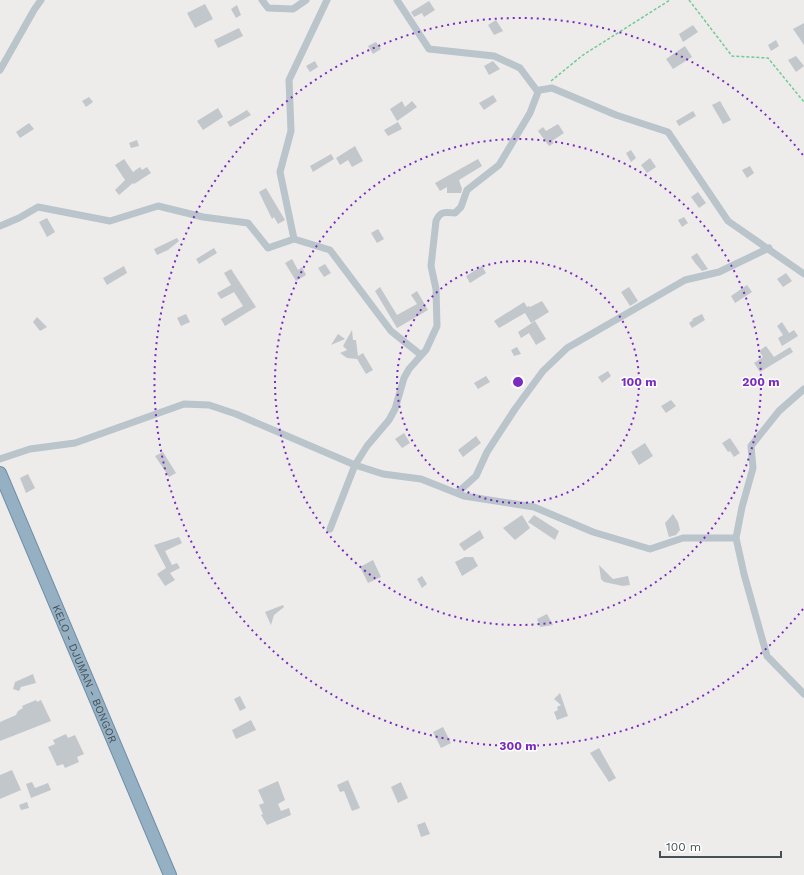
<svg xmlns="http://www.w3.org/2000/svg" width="804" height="875" font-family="'Work Sans',sans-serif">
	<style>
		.building { fill: #c2c7cb }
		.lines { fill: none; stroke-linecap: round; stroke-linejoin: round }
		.trunk-casing { stroke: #6e8ea7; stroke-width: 14 }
		.path { stroke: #70cb95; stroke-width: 1.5; stroke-dasharray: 3 2; stroke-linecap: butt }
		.minor { stroke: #b9c4cb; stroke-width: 7 }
		.trunk { stroke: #96b0c3; stroke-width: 12 }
		.ring { fill: none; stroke: #7b2cbf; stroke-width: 2; stroke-dasharray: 2 4 }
		.labels { text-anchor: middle; stroke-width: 3; stroke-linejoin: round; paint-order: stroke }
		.street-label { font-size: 11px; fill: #445158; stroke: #fff }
		.centre { fill: #7b2cbf; stroke: #fff; stroke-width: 2 }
		.ring-label { font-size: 12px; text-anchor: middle; font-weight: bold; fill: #7b2cbf; stroke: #fff; stroke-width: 3; stroke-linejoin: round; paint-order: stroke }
	</style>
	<rect width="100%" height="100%" fill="#eeebeb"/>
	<path class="building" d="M429 1 435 10 424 17 422 13 414 17 411 12Z
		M205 4 213 19 195 28 187 13Z
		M237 5 241 15 236 18 231 9Z
		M496 20 503 31 494 35 488 25Z
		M804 23V45L793 29Z
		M693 25 698 32 683 42 679 34Z
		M239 28 243 36 218 48 214 40Z
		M776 40 779 46 771 51 768 45Z
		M376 42 381 49 373 54 368 46Z
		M685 46 692 57 673 69 666 59Z
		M796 56 804 66 796 72 788 60Z
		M315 61 318 67 310 72 306 66Z
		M493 61 500 69 489 75 484 66Z
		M493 95 497 101 484 110 479 103Z
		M89 97 93 102 86 107 82 101Z
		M402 101 405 107 412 101 417 107 397 121 390 109Z
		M720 101 731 120 723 124 712 105Z
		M218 108 223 117 203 130 197 121Z
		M247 110 251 115 230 127 227 122Z
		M693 111 696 116 679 126 676 121Z
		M398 122 402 129 388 136 384 130Z
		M29 123 34 129 20 138 16 132Z
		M558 124 564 133 552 141 554 143 549 146 538 131 543 127 546 131Z
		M137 140 139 146 131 148 129 143Z
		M355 146 363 161 352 167 348 160 340 165 336 158Z
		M631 150 636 158 631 162 626 153Z
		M331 154 334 159 313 172 310 166Z
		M650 158 656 167 647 173 641 165Z
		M124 159 133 172 140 167 142 170 147 167 151 173 134 184 133 183 119 195 115 190 125 180 115 165Z
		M478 159 482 166 459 180 462 189 461 193H447V187L440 191 435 183Z
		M750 166 754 173 747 178 742 170Z
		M266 188 285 220 278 224 274 217 272 219 259 192Z
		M698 192 706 203 699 208 691 197Z
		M684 217 688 223 682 227 678 220Z
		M47 218 55 232 47 237 39 222Z
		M378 229 384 239 377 243 371 233Z
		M177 238 179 241 168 250 157 255 154 249Z
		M214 248 217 253 199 264 196 259Z
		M697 253 708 269 702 271 695 263 691 257Z
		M292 259 298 270 302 267 306 275 296 281 285 263Z
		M325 264 331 273 324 277 318 268Z
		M124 266 127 273 107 285 103 278Z
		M482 266 486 273 470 283 466 276Z
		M231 269 256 307 225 326 221 319 243 306 234 292 221 299 217 293 231 285 224 273Z
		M786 273 792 281 783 287 777 279Z
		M747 285 752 292 735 303 731 296Z
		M380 287 397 315 417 304 411 295 417 291 428 310 397 328 375 291Z
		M629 287 638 301 630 306 621 292Z
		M542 301 549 312 531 323 525 313 499 328 494 321 524 302 527 307 529 306 530 307Z
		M186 314 190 322 181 326 177 318Z
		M702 314 705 320 692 328 689 323 693 320 692 319Z
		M37 317 47 327 40 331 33 322Z
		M535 321 546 339 536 345 529 333 521 338 518 332Z
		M782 322 789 333 794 330 798 336 782 346 778 338 783 335 777 326Z
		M352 330 353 340H356L358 356 363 353 373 370 366 374 357 359 347 358 340 353 347 350 343 346Z
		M338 334 345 339 331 345Z
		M766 346 774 357 790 347 793 352 760 372 754 363 763 357 759 351Z
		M517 347 521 354 514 356 511 350Z
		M608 371 611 376 602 383 598 377Z
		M486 376 490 382 478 389 474 383Z
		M671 400 676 406 666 413 661 406Z
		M404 433 410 443 402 448 395 439Z
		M476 436 481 443 463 457 458 450Z
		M730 438 740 453 734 457 730 451 728 452 722 443Z
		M645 443 653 456 639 465 631 452Z
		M163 452 176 473 169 477 155 456Z
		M28 474 35 488 26 493 20 478Z
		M673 514 678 522 680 530 676 535 669 537 665 523Z
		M522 515 530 528 515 540 503 528Z
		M534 515 559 531 555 540 528 522Z
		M480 530 484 538 464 551 459 544Z
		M179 537 182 543 165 551 172 565 177 563 180 568 170 573 175 580 165 586 157 574 166 568 154 545Z
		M465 557H473L478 566 462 576 455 562Z
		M373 560 381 577 368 583 360 567Z
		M599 565 613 579 628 576 630 585 623 586 604 582 601 579Z
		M422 576 427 584 422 588 417 579Z
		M283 605 284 607 274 615 271 625 265 612Z
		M547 614 553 625 540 627 537 619Z
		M33 674 36 683 21 687 19 691 13 689 15 682Z
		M560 693 568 716 557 720 554 712 558 710 557 707 561 705 554 699Z
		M240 696 246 708 240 711 234 699Z
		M36 700 37 702 41 700 51 721 0 741V722L16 715 18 711 23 708 22 706Z
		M251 720 256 730 236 739 232 730Z
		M443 727 451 743 441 748 433 732Z
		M66 734 68 738 75 735 84 754 77 757 79 762 65 768 63 764 57 766 48 747 55 744 53 740Z
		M599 748 616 778 609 782 590 753Z
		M12 770 21 790 0 799V775Z
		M348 780 360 808 352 811 344 791 340 792 337 785Z
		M278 781 285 800 278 804 281 811 289 808 291 815 267 825 261 815 263 814 259 805 264 803 258 790Z
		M32 782 35 788 48 783 51 790 31 798 26 784Z
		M401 782 408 798 398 803 391 787Z
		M27 802 29 808 21 810 19 805Z
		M425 822 430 834 421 837 417 825Z"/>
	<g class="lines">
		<defs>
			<g id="trunk">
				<path id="s1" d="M0 473 170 875"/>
			</g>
		</defs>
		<use href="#trunk" class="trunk-casing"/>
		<path class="path" d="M689 0 732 56 768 58 804 102
			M551 81 583 55 670 0"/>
		<path class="minor" d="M262 0 268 8 293 9 306 0
			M0 70 34 10 41 0
			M540 90 552 88 616 115 668 132 728 221 804 274
			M0 226 19 218 38 207 110 221 158 206 203 217 248 223 268 248 294 239 330 250 391 331 421 355
			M294 239 280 172 291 131 289 80 327 0
			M804 389 779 411 751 446 753 468 742 507 736 538 744 574 767 656 804 694
			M0 459 30 449 75 443 184 404 209 405 236 414 355 465 383 474 421 479 464 496 534 507 593 532 650 549 683 538H736
			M457 493 476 476 487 452 515 409 543 371 567 348 685 280 719 272 769 248
			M330 529 355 465 367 446 389 420 395 409 404 378 409 369 426 350 437 326 436 289 431 266 436 221C440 211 445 212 455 213L461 207 467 190 499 165 530 113 538 92 520 68 494 56 429 49 397 0"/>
		<use href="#trunk" class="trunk"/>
	</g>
	<g class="ring">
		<circle cx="518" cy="382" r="121"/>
		<circle cx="518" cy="382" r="243"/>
		<path d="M803 609A364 364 0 1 1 803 155"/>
	</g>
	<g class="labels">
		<g class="street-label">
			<text dy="4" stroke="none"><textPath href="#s1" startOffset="218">KELO - DJUMAN - BONGOR</textPath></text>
		</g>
	</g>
	<circle cx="518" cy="382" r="6" class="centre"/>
	<g class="ring-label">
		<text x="639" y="386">100 m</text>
		<text x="761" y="386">200 m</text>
		<text x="518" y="750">300 m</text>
	</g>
	<path d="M660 851v6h121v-6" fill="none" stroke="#445158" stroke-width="2"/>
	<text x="666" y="851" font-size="12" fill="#445158" stroke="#ffffff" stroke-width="3" paint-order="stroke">100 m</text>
</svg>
